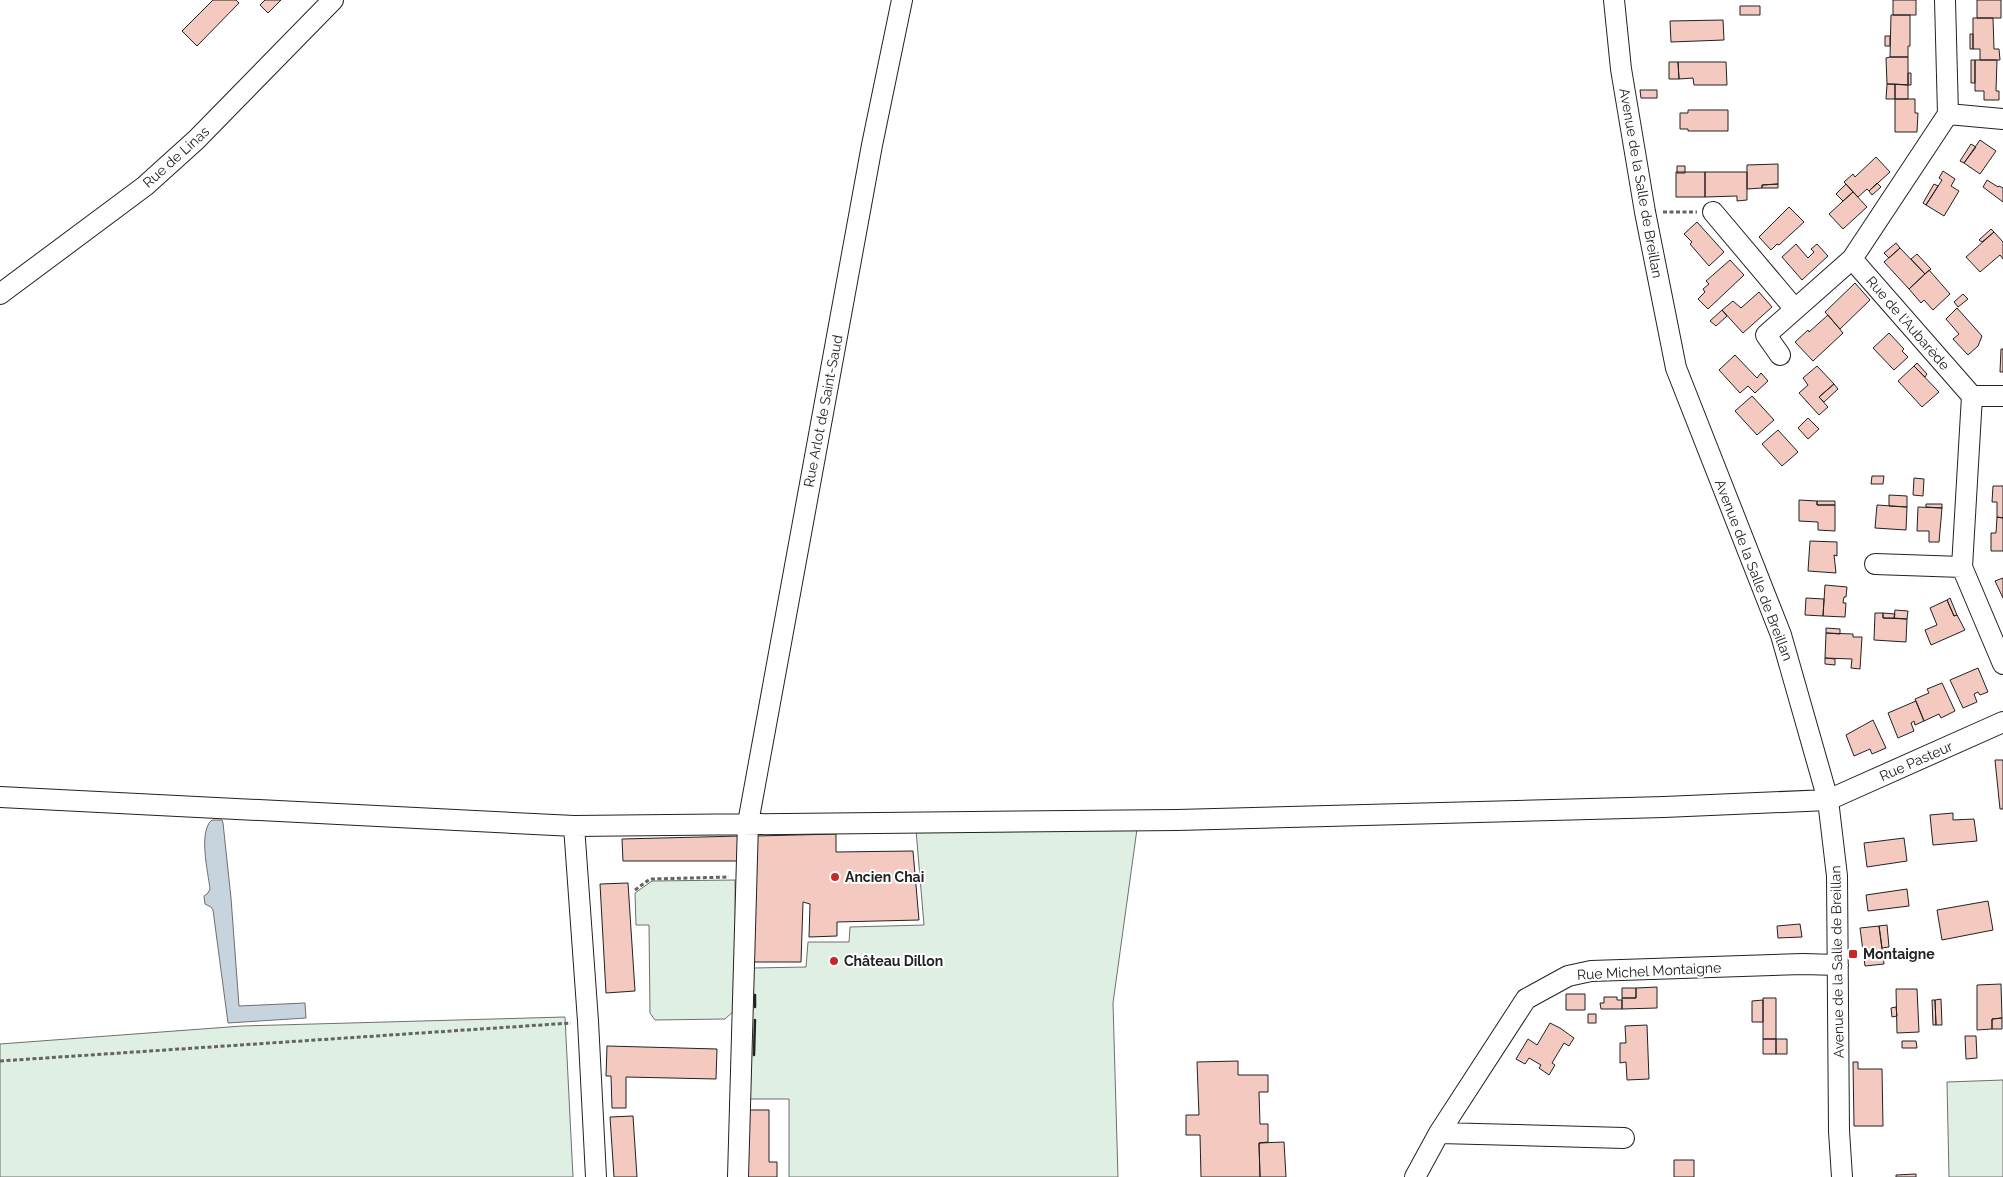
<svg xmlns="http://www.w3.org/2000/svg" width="2003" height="1177" font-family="Raleway,sans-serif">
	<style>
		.green { fill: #e0efe3; stroke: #6f6f6f }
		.water { fill: #c7d3dd; stroke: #6f6f6f }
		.building { fill: #f3c9c0; stroke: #222 }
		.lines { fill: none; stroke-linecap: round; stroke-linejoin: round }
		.minor-casing { stroke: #222; stroke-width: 22 }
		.path { stroke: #646464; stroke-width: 3; stroke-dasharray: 4 2.5; stroke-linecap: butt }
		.minor { stroke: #fff; stroke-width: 20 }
		.wall { stroke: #222; stroke-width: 2.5 }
		.poi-dot { fill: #c62828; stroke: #fff; stroke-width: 2 }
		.labels { text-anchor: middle; stroke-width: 4; stroke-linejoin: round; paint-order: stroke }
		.street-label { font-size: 14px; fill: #222; stroke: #fff }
		.poi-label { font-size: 14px; font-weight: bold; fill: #222; stroke: #fff; text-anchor: start }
	</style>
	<rect width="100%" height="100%" fill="#fff"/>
	<path class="green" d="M1137 829 1113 1003 1118 1177H789V1099H749L753 968 806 967 808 942H849L850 927 924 925 916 830Z
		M735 880 736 1009 725 1019 655 1020 650 1013 649 925H636L635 893 652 881Z
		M565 1017 573 1177H0V1044L242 1026Z
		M2003 1080V1177H1949L1947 1082Z"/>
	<path class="water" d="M212 820H222L223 823 231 898 239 1006 305 1003 306 1018 228 1023 213 910 211 907 205 904 204 896 208 893 210 889C208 872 198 831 212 820Z"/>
	<path class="building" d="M213 0H236L239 3 197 46 182 31Z
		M265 0H281L268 13 260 5Z
		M1893 0H1916V15H1893Z
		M1977 0H2001V18H1977Z
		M1740 6H1760V15H1740Z
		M1891 15H1910V46H1908V57H1890Z
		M1973 18H1993L1994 49H1999L2000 60H1980V49H1973Z
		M1723 20 1724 40 1671 42 1670 21Z
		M1970 34H1973V49H1970Z
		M1885 36H1890V46H1885Z
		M1890 57H1908V85L1887 84 1886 58Z
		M1971 60H1975V83H1971Z
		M1975 60H1997L1996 91H1999V100H1984V91H1975Z
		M1669 62H1678L1679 79H1669Z
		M1678 62H1726L1727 85H1694L1693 78 1679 79Z
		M1908 73H1911V85H1908Z
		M1887 84H1895V99H1886Z
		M1895 84 1908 85V99H1895Z
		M1640 90H1657V98H1641Z
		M1895 99H1915V113H1918L1917 132H1895Z
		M1688 110H1728V131H1688V129H1680V113H1688Z
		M1980 140 1996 151 1980 174 1964 163Z
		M1971 144 1976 147 1964 163 1960 161Z
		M1876 157 1890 172 1869 191 1867 189 1858 197 1844 182 1853 174 1855 177Z
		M1778 164V184L1762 185V188L1747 189V165Z
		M1677 166H1685V173H1677Z
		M1943 171 1955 179 1951 186 1959 191 1944 216 1926 205 1942 180 1939 178Z
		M1676 172H1705V197H1676Z
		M1705 172H1747V200L1737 201V196L1705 197Z
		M1987 180 1998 187 1999 186 2003 188V202L1983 187Z
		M1877 183 1881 187 1872 195 1869 191Z
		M1778 184V188H1762V185Z
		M1846 184 1853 192 1843 201 1836 194Z
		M1934 184 1938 186 1926 205 1923 203Z
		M1853 192 1867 207 1843 229 1829 214Z
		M1789 207 1804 222 1779 245 1777 244 1771 250 1759 237Z
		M1697 222 1724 252 1709 266 1690 244 1692 242 1684 234Z
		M1991 229 1994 232 1982 242 1979 240Z
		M1994 232 2003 242V259L2000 255 1980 272 1966 257Z
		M1896 243 1900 248 1889 258 1884 253Z
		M1796 244 1808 258 1814 252 1811 249 1817 244 1828 256 1802 280 1782 257Z
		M1900 248 1925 274 1909 289 1884 262Z
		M1917 254 1931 269 1925 274 1911 259Z
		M1730 260 1744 275 1708 309 1698 299 1705 292 1703 289 1709 284 1706 281Z
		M1929 270 1950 294 1933 310 1924 300 1921 303 1909 289Z
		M1855 283 1870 300 1840 329 1825 312Z
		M1759 292 1772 307 1743 333 1722 310 1733 301 1741 308Z
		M1963 294 1968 299 1958 307 1954 302Z
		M1957 308 1982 336 1978 346 1968 355 1953 339 1959 334 1946 319Z
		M1722 310 1727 316 1716 326 1710 321Z
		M1828 315 1843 333 1813 361 1795 342 1808 330 1809 332Z
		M1889 333 1904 349 1902 351 1908 357 1894 370 1873 348Z
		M2001 349H2003V372H2000Z
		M1735 355 1757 378 1761 373 1768 381 1755 393 1748 386 1740 393 1719 370Z
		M1917 363 1927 374 1925 377 1914 366Z
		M1817 366 1834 384 1819 397 1828 407 1819 415 1799 393 1808 385 1803 378Z
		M1914 366 1939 392 1922 407 1898 381Z
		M1834 384 1838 389 1824 402 1819 397Z
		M1752 396 1774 420 1757 435 1735 411Z
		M1808 418 1819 429 1808 439 1798 428Z
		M1778 430 1798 452 1782 466 1762 444Z
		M1872 476H1884L1883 484H1871Z
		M1914 478 1924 479 1923 496 1913 495Z
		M1993 486H2003V518L1997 517V502H1992Z
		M1889 495 1907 496V507L1889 506Z
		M1799 500 1817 501V505H1835V531L1818 530V522L1799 521Z
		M1817 501H1835V505H1817Z
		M1926 504H1942V508L1926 507Z
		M1877 505 1907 507 1906 530 1875 528Z
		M1918 507 1942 508 1939 542H1929V531H1917Z
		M1997 517 2003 518V551H1991V533H1996Z
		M1810 541 1837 542V556L1834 555 1836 573 1808 571Z
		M2003 578V598L1995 581Z
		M1825 585 1847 587 1846 597H1844L1843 603H1846L1845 617 1823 616Z
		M1806 598 1824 599 1823 616 1805 615Z
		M1950 598 1957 615 1954 616 1947 600Z
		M1947 600 1954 616 1957 615 1965 630 1931 645 1925 630 1937 625 1930 608Z
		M1895 610 1908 611 1907 619 1894 618Z
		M1875 613H1883V618L1907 619 1906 642 1874 640Z
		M1883 613 1895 614 1894 618H1883Z
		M1826 628 1840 629V634L1826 633Z
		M1826 633 1853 634V637H1862L1860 669 1851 668 1852 659 1825 658Z
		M1825 658 1835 659V665L1825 664Z
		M1978 668 1988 692 1980 695 1978 692 1974 694 1977 702 1963 708 1950 680Z
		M1942 683 1955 711 1941 718 1939 714 1924 721 1915 699 1929 693 1927 689Z
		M1916 701 1924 721 1915 725 1914 721 1911 723 1914 731 1898 738 1888 713Z
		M1873 720 1886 748 1872 754 1870 749 1854 756 1846 735Z
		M1995 760H2003V809H2000Z
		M1953 813V820L1974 819 1977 841 1933 845 1930 815Z
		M836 834V852L913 851 919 920 837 922V936L809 937 810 904 803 902 801 962H752L755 836Z
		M740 836V861H623L622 839Z
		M1904 838 1907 861 1867 867 1864 843Z
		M628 883 635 991 606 993 600 884Z
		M1907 889 1909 906 1868 911 1866 895Z
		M1988 901 1993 930 1942 940 1937 910Z
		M1800 924 1802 937 1778 938 1777 926Z
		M1887 925 1889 947 1882 948 1879 926Z
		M1879 926 1884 964 1865 966 1860 928Z
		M2001 984 2002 1018 1992 1019V1029L1977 1030V985Z
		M1657 987V1008L1622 1009V998H1636V988Z
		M1622 988H1636V998H1622Z
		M1896 989H1917L1919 1032 1897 1033Z
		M1566 994H1585V1010H1566Z
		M1604 997H1617V1000H1622V1009H1601L1600 1003H1604Z
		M1763 998H1776V1039H1763Z
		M1941 999 1942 1025H1936L1935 1000Z
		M1763 1000V1022H1752V1001Z
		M1932 1000H1935L1936 1025H1933Z
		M1896 1007 1897 1016 1892 1017 1891 1008Z
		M1588 1014H1596V1023H1588Z
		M2002 1018V1029H1992V1019Z
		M1550 1023 1560 1028 1574 1038 1569 1046 1564 1043 1552 1063 1555 1065 1549 1075 1539 1068 1541 1065 1529 1058 1525 1064 1516 1059 1528 1039 1537 1045Z
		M1647 1025 1649 1079 1627 1080 1626 1062 1620 1063V1043H1626L1625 1026Z
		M1965 1036H1976L1977 1058 1966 1059Z
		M1763 1039H1776V1054H1763Z
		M1776 1039H1787V1054H1776Z
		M1902 1041H1916L1917 1048H1902Z
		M607 1046 717 1049 716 1079 626 1077V1108H612L611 1076H606Z
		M1238 1061V1075H1268V1092H1259L1260 1124H1268V1142L1259 1143 1260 1177H1201L1200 1135H1186V1115H1199L1197 1062Z
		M1853 1062H1858V1069H1882L1883 1126H1854Z
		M745 1110H769V1162H777V1177H744Z
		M633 1116 637 1177H614L610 1117Z
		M1284 1142 1286 1177H1260L1259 1143Z
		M1674 1160H1694V1177H1674Z
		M1916 1174V1177H1896V1175Z"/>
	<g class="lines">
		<defs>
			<path id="minor" d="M1614 0 1621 69 1645 212 1676 368 1781 635 1828 800 1837 876 1839 1131 1842 1177
				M1945 0 1948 114 1852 259 1972 396 1962 567 2003 664
				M1948 114 2003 119
				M1713 212 1794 308
				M0 294 145 186 196 140 333 0
				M1780 355 1766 335 1852 259
				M1972 396H2003
				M1875 564 1962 567
				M0 797 574 826
				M1439 1133 1624 1138
				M596 1177 588 1021 574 826 1177 820 1664 807 1828 800 2003 722
				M738 1177 748 823 872 145 902 0
				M1415 1177 1439 1133 1526 999 1568 976 1591 971 1803 964 1838 965"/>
		</defs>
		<use href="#minor" class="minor-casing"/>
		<path class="path" d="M1663 212H1697
			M635 890 650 879 729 877
			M0 1061 571 1023"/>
		<use href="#minor" class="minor"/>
		<path class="wall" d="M755 1007V995
			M754 1055 755 1020"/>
	</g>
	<g class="poi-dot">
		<circle cx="835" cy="877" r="5"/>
		<rect x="1848" y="949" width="10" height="10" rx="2.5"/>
		<circle cx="834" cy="961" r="5"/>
	</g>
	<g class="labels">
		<g class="street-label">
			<text transform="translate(176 157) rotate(-42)" y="5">Rue de Linas</text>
			<text transform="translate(1641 183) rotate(80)" y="5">Avenue de la Salle de Breillan</text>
			<text transform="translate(1908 323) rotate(49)" y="5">Rue de l'Aubarède</text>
			<text transform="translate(823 411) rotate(-79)" y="5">Rue Arlot de Saint-Saud</text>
			<text transform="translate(1754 570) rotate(69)" y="5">Avenue de la Salle de Breillan</text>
			<text transform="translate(1916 761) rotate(-24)" y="5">Rue Pasteur</text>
			<text transform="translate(1837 962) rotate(-91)" y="5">Avenue de la Salle de Breillan</text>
			<text transform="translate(1649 971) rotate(-3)" y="5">Rue Michel Montaigne</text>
		</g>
		<g class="poi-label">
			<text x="845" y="882">Ancien Chai</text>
			<text x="1863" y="959">Montaigne</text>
			<text x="844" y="966">Château Dillon</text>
		</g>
	</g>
</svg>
